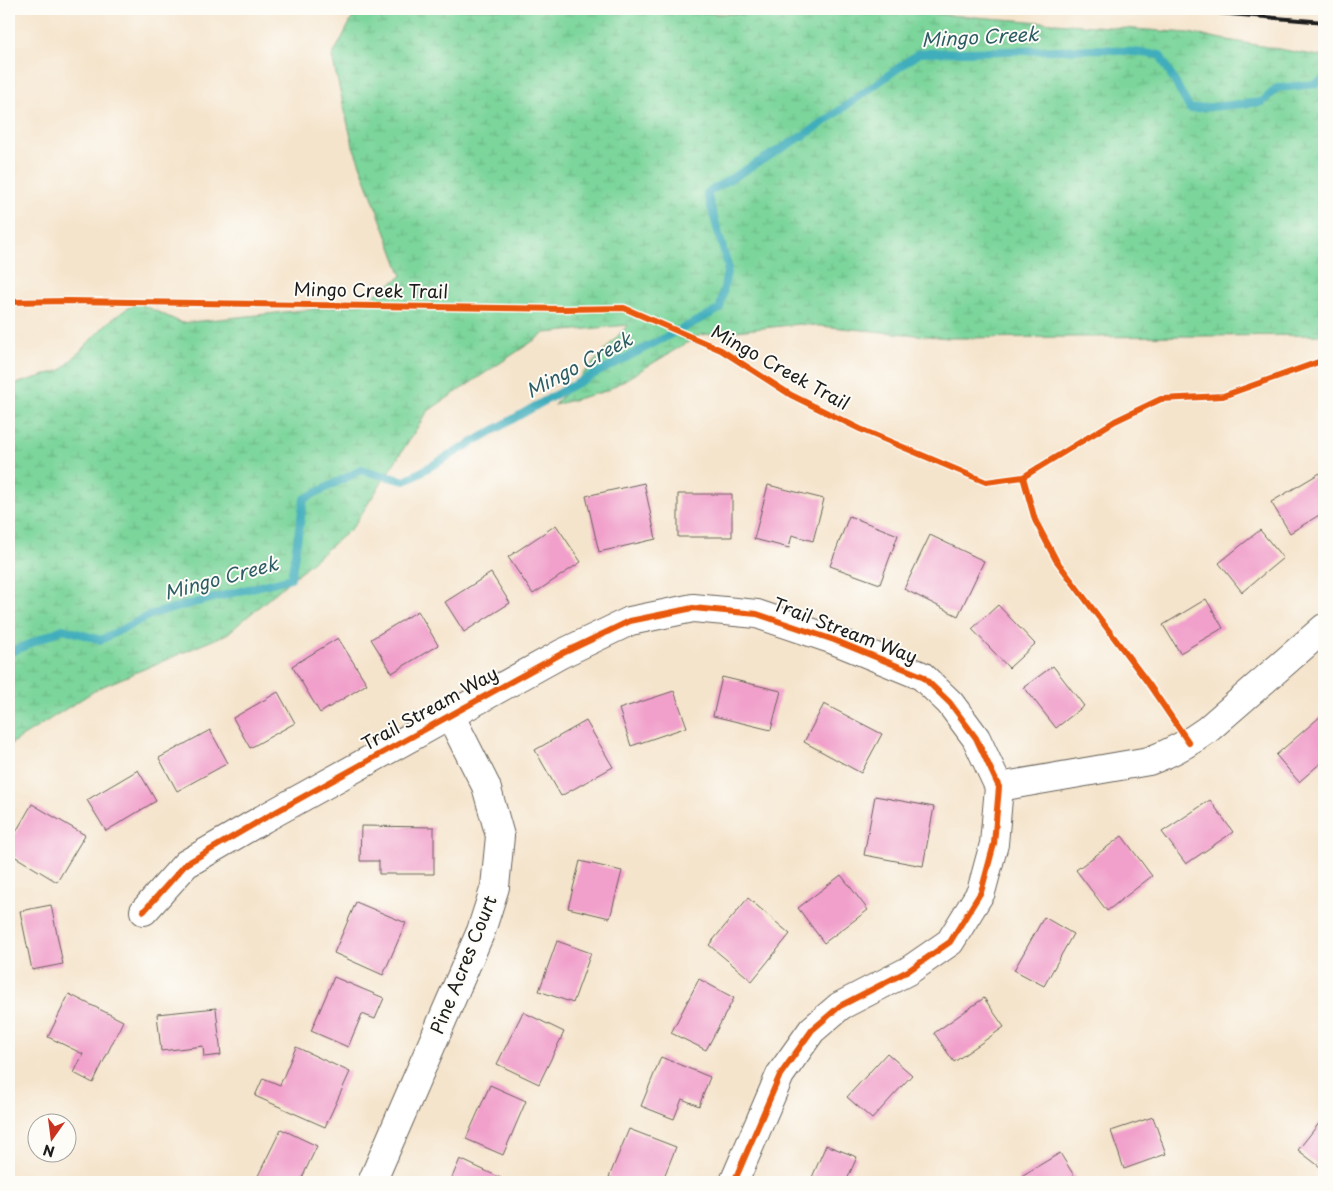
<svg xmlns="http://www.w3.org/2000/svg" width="1333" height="1191" font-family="'Playpen Sans',sans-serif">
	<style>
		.wetland { fill: url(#wetland-marsh); stroke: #4c785c }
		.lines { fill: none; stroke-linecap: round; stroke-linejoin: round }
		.stream { stroke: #3fadbc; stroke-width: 8 }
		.building { fill: #f1a0cb }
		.street-casing { stroke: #68625a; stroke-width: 30 }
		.street { stroke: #fff; stroke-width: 28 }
		.rail { stroke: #1c1c1c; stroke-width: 4 }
		.cycleway-casing { stroke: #fdfcf7; stroke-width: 9 }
		.cycleway { stroke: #e8590c; stroke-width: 6 }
		.labels { text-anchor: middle; stroke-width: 4; stroke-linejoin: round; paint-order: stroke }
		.street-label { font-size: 18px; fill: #1c1c1c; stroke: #fdfcf7 }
		.water-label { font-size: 19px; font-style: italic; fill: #2c5d64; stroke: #fdfcf7 }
	</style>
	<defs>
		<pattern id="wetland-marsh" width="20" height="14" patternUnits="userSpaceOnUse" patternTransform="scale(1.25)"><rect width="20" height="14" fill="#7cd59b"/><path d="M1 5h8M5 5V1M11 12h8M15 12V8" fill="none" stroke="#6bb685"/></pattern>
	</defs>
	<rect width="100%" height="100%" fill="#fdfcf7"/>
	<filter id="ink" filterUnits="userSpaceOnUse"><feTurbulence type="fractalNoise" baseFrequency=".02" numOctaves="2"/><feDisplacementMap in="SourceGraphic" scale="10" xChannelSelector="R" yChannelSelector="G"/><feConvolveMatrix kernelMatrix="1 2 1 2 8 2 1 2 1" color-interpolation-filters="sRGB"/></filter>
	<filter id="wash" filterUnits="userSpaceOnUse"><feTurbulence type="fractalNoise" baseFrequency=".0096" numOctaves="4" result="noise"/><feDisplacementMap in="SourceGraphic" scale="20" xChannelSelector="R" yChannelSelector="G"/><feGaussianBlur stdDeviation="1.12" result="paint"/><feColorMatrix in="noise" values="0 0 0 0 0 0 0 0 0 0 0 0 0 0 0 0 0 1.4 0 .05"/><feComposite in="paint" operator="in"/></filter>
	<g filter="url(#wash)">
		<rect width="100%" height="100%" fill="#f5e4cc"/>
		<path class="wetland" d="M378 9H580L743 14 744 9H869L1188 33 1324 57V335L949 338 799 324 700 335 606 391 554 405 628 325 545 333 428 411 353 527 227 634 99 688 9 745V386L62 370 107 323 136 302 182 323 361 304 402 276 353 146 332 57 354 15Z"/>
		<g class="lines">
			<path class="stream" d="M9 653 63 629 101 640 152 614 291 578 304 499 361 470 405 481 562 391 720 309 728 266 707 193 814 129 919 53 1105 49 1160 55 1190 109 1262 102 1277 88 1316 84 1324 79"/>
		</g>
		<g id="blocks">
			<path class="building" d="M1320 473 1324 480V512L1290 533 1271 502Z
				M644 483 656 539 599 552 586 496Z
				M768 485 824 499 813 541 792 535 789 548 754 539Z
				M678 494H732V537H678Z
				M849 516 898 535 880 584 830 566Z
				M556 525 581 562 533 594 508 557Z
				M1260 530 1283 558 1242 592 1219 563Z
				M930 535 984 561 958 616 904 589Z
				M491 573 510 603 464 632 445 602Z
				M1206 599 1223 628 1180 653 1163 625Z
				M998 605 1035 644 1009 668 972 629Z
				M418 611 438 645 392 673 371 639Z
				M338 638 367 684 320 713 292 666Z
				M1053 666 1084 706 1056 728 1024 687Z
				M722 677 781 691 771 730 713 716Z
				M674 691 687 727 631 746 619 709Z
				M278 692 295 723 250 748 233 718Z
				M824 704 882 734 861 773 804 742Z
				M1322 715 1324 717V760L1299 782 1276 755Z
				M586 721 613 767 561 796 535 750Z
				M210 730 228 763 177 791 159 758Z
				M138 770 156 801 106 831 87 800Z
				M875 796 934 807 923 866 864 855Z
				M1210 800 1233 832 1186 864 1162 832Z
				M32 804 85 835 57 882 9 853V844Z
				M361 826 434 827V874H379V861H360Z
				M1122 836 1152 876 1107 911 1076 870Z
				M580 861 622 871 610 918 568 908Z
				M841 875 868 910 824 943 798 908Z
				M748 898 790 934 752 981 709 945Z
				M356 902 406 923 383 975 334 953Z
				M51 905 63 964 32 970 20 911Z
				M1044 917 1073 934 1044 986 1014 970Z
				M557 941 591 953 573 1003 539 991Z
				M334 977 384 998 375 1019 362 1014 348 1047 311 1031Z
				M699 979 734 998 706 1050 671 1033Z
				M69 994 123 1021 93 1083 74 1073 83 1054 48 1037Z
				M984 998 1004 1027 954 1062 934 1033Z
				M216 1008 221 1055 204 1057 203 1046 161 1051 157 1014Z
				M523 1012 564 1032 539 1084 497 1064Z
				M296 1047 350 1072 325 1127 255 1096 263 1078 280 1085Z
				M887 1053 912 1075 872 1119 847 1097Z
				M661 1057 710 1077 699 1106 682 1099 674 1119 641 1106Z
				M490 1085 526 1101 503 1155 466 1139Z
				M1153 1117 1166 1154 1124 1169 1111 1131Z
				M1324 1117V1170L1298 1150Z
				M281 1129 317 1146 300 1182H255Z
				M629 1129 676 1147 662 1182H623L609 1177Z
				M826 1145 857 1157 846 1182H810Z
				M1060 1153 1078 1182H1020L1018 1178Z
				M460 1159 505 1180 504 1182H450Z"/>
		</g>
	</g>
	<g filter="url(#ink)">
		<use href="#blocks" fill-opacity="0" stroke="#68625a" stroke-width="1"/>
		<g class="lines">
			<defs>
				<path id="street" d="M999 787 1149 761C1170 753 1188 744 1207 730L1324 628
					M144 911 186 864 263 819 561 654 630 621 693 608 757 614 834 640 922 676 950 703 976 738 999 787 994 844 981 892 950 942 908 971 840 1006 812 1030 780 1075 734 1182
					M372 1182 481 931 495 887 500 836 486 786 450 715"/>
			</defs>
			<use href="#street" class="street-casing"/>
			<use href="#street" class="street"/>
			<path class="rail" d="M1170 9 1324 22"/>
			<defs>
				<path id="cycleway" d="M9 302 68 301 565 309 624 308 721 350 791 395 860 429 986 482 1023 477 1115 421 1161 399 1223 396 1324 360
					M1023 477 1035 520 1056 560 1148 683 1189 743
					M144 911 186 864 263 819 561 654 630 621 693 608 757 614 834 640 922 676 950 703 976 738 999 787 994 844 981 892 950 942 908 971 840 1006 812 1030 780 1075 734 1182"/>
			</defs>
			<use href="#cycleway" class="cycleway-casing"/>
			<use href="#cycleway" class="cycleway"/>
		</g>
	</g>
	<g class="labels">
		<g class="street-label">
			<text transform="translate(371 291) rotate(1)" y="6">Mingo Creek Trail</text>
			<text transform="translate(780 368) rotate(29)" y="6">Mingo Creek Trail</text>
			<text transform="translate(845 631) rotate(21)" y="6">Trail Stream Way</text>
			<text transform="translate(430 709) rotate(-29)" y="6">Trail Stream Way</text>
			<text transform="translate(464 965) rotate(-68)" y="6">Pine Acres Court</text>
		</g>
		<g class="water-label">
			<text transform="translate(980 37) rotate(-3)" y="7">Mingo Creek</text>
			<text transform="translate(579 365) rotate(-28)" y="7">Mingo Creek</text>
			<text transform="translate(221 578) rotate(-15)" y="7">Mingo Creek</text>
		</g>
	</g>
	<rect width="1333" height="1191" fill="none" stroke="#fdfcf7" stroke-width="30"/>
	<g transform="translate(52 1138) rotate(194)"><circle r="24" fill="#fdfcf7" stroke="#a3a29f"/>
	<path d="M0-4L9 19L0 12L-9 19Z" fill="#c8321e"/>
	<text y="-8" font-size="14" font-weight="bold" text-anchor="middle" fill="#1c1c1c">N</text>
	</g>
</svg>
